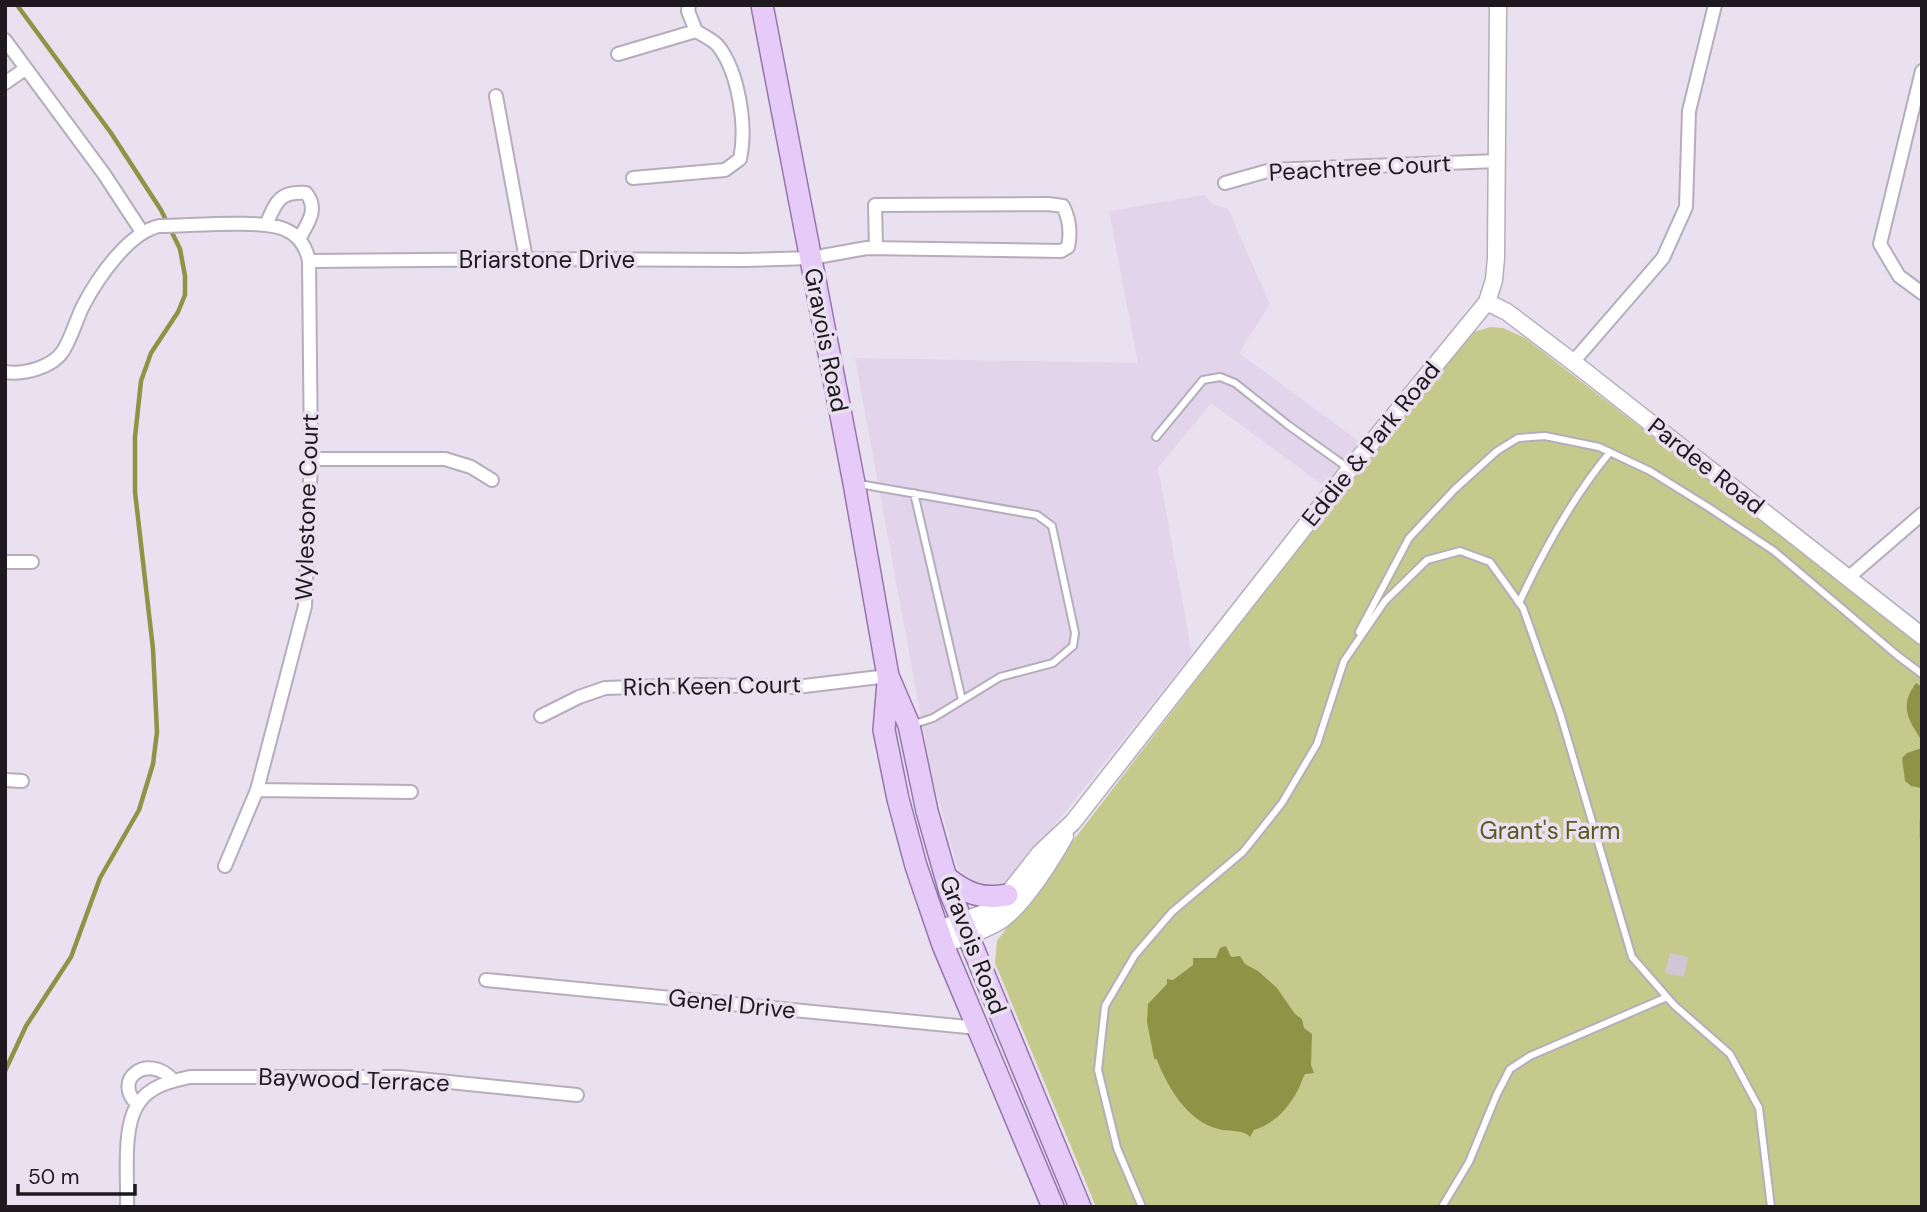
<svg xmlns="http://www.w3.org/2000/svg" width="1927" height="1212" font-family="'DM Sans',sans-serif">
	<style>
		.built { fill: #e1d4eb }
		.green { fill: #c3ca8c }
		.water { fill: #8d9445 }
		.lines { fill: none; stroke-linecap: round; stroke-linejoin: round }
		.stream { stroke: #8d9445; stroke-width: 4.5 }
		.building { fill: #cfc6d6 }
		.service-casing { stroke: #b6adbc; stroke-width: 10 }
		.minor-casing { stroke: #b6adbc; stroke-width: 16 }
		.tertiary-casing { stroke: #b6adbc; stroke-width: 19 }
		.primary-casing { stroke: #9577aa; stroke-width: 24 }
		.service { stroke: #fff; stroke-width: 6 }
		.minor { stroke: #fff; stroke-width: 12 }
		.tertiary { stroke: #fff; stroke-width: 16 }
		.primary { stroke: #e6cbf9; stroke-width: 21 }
		.labels { text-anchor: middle; stroke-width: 7; stroke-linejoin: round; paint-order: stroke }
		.street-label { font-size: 24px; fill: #1d191f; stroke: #e9e0f0 }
		.park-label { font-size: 24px; fill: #575b21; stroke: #e9e0f0 }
	</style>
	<rect width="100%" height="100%" fill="#e9e0f0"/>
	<path class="built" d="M1204 195 1212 204 1228 209 1270 304 1239 353 1361 443 1324 486 1211 403 1158 468 1192 654 1004 888 985 889 970 881 958 869 932 777 855 358 1138 363 1109 211Z"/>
	<path class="green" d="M1491 327 1503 328 1525 338 1922 645V1207H1096L995 963 997 941C1151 738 1305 537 1465 340L1473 332Z"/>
	<path class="water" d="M1916 683 1922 687V741C1908 720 1899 706 1916 683Z
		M1922 748V788L1911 786 1905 781 1902 758 1907 753Z
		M1226 946 1231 957 1240 956 1245 964 1258 971 1277 988 1295 1014 1302 1019 1304 1028 1312 1034 1311 1065 1314 1073 1305 1074C1302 1079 1301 1084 1298 1090 1287 1110 1275 1123 1254 1130L1250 1137C1243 1129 1229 1132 1219 1129 1188 1122 1168 1088 1157 1060L1154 1058 1147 1022 1148 1004 1167 984V979L1173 980 1193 965V958H1216L1220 948Z"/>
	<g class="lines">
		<path class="stream" d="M1922 820V838
			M5 1071 26 1026 71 957 100 878 139 810 153 764 157 732 153 649 135 492V437L141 381 151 353 178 312 185 295V276L180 249 161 210 111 133 17 5"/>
	</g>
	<path class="building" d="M1670 953 1688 957 1684 977 1665 973Z"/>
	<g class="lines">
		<defs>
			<path id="service" d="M1156 437 1203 380 1220 377 1235 383 1288 425 1348 468
				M859 484 1037 515 1052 526 1075 633 1073 646 1053 663 1000 677 933 718 911 725
				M914 493 962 700
				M1519 603C1544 549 1572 498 1610 452
				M1359 632 1409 538 1455 489 1497 451 1518 438 1545 436 1599 447 1650 471 1708 507 1774 551 1898 656 1922 674
				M1142 1207 1117 1148 1098 1070 1105 1006 1135 955 1172 912 1243 852 1282 803 1317 744 1344 661 1385 601 1427 560 1460 551 1490 562 1523 608 1560 713 1632 957 1674 1005 1730 1054 1759 1108 1771 1207
				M1442 1207 1469 1162 1497 1094 1510 1069 1530 1056 1667 997"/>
			<path id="minor" d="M5 40 104 174 142 232
				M618 54 696 31 688 11 689 5
				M1922 71 1880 244 1899 276 1922 293
				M5 83 25 69
				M496 96 526 259
				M633 178 725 170 740 159C747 127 739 74 719 47 714 40 704 36 696 31
				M1225 183 1271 170 1497 161
				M266 225C276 202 279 191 306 193 319 209 308 223 299 239
				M309 261 526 259 745 260 811 258 867 248 1061 251 1068 247C1071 233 1069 218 1063 206L1048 204 875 205 876 248
				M1573 362 1663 258 1686 207 1689 111 1715 5
				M5 372C24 375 53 367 63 351 72 337 76 320 83 306 97 279 128 233 159 226 190 226 258 219 284 229 299 235 306 246 309 261L311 459 305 606 257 790 225 866
				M311 459H445L471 467 492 480
				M5 562H32
				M1849 577 1922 514
				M541 716 579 697 605 688 695 685 796 687 888 676
				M5 780 22 781
				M257 790 411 792
				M486 980 978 1028
				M137 1104C112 1080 147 1052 173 1080
				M127 1207C128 1179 122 1127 138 1104 149 1086 171 1081 190 1077H400L577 1095"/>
			<path id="tertiary" d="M1487 302 1507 312 1573 362 1922 636
				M937 930 992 910 1007 895 1040 853 1073 822 1350 469 1487 302 1494 280 1496 258 1498 5
				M943 945C963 937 985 931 1003 919 1024 903 1052 860 1065 836"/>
			<path id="primary" d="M762 5 854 483 888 676 909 725 927 811 950 892 1080 1207
				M888 682 884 730 898 799 916 866 943 945 1053 1207
				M946 877C965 893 982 900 1007 895"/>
		</defs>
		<use href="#service" class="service-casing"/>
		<use href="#minor" class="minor-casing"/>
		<use href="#tertiary" class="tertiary-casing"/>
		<use href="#primary" class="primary-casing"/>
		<use href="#service" class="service"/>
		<use href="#minor" class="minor"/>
		<use href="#tertiary" class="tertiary"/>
		<use href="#primary" class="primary"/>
	</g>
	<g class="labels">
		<g class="street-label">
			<text transform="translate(1360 168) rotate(-3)" y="8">Peachtree Court</text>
			<text x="547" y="268">Briarstone Drive</text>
			<text transform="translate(826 340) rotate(79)" y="8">Gravois Road</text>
			<text transform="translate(1371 444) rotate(-51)" y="8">Eddie &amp; Park Road</text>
			<text transform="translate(1706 466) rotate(38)" y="8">Pardee Road</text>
			<text transform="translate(307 507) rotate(-88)" y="8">Wylestone Court</text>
			<text transform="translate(712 686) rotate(-1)" y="8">Rich Keen Court</text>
			<text transform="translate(973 945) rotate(69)" y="8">Gravois Road</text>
			<text transform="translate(732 1004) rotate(6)" y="8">Genel Drive</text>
			<text transform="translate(354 1080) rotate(2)" y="8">Baywood Terrace</text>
		</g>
		<g class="park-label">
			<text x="1550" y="839">Grant's Farm</text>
		</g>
	</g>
	<rect width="1927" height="1212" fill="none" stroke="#1d191f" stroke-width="14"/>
	<path d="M18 1184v10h117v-10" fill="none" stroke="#1d191f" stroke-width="3.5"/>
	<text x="28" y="1184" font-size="21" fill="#1d191f" stroke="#e9e0f0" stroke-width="5" paint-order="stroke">50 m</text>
</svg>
